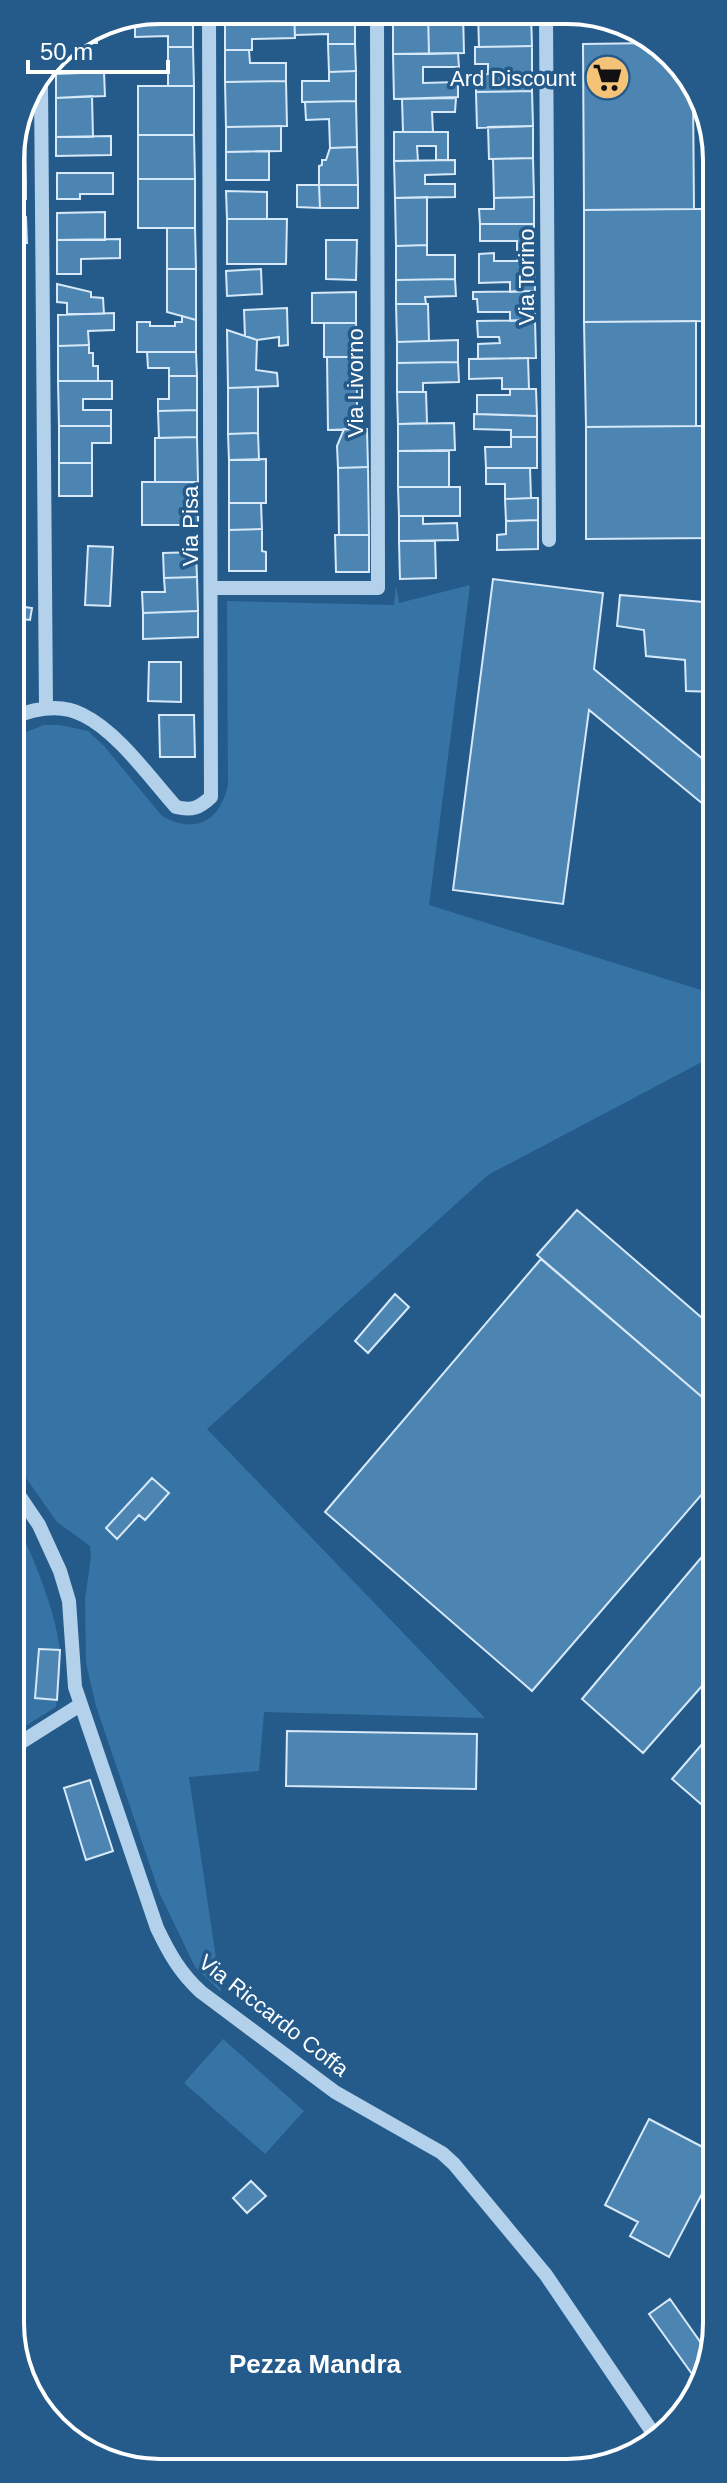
<svg xmlns="http://www.w3.org/2000/svg" width="727" height="2483" font-family="Helvetica,sans-serif">
	<style>
		.green { fill: #3674a5 }
		.building { fill: #4d85b2; stroke: #d7e9f8; stroke-width: 2 }
		.lines { fill: none; stroke-linecap: round; stroke-linejoin: round }
		.minor { stroke: #b3d1ea; stroke-width: 14 }
		.labels { text-anchor: middle; stroke-width: 7; stroke-linejoin: round; paint-order: stroke }
		.poi-label { font-size: 22px; fill: #fff; stroke: #255b8b; text-anchor: end }
		.street-label { font-size: 22px; fill: #fff; stroke: #255b8b }
		.quarter-label { font-size: 26px; font-weight: bold; fill: #fff; stroke: #255b8b }
		.rim { fill: none; stroke: #fff; stroke-width: 4 }
	</style>
	<rect width="100%" height="100%" fill="#255b8b"/>
	<path class="green" d="M470 585 429 905 701 990 715 1029V1055L488 1175 207 1429 485 1718 264 1712 259 1771 189 1777 221 1992 195 1967 159 1892 96 1706 86 1663 85 1599 91 1557 90 1546 57 1522 12 1458 11 738 44 725H60L88 731 104 746 162 816C196 835 220 821 228 785L227 601 394 605 396 586 399 603Z
		M12 1515C30 1546 57 1615 60 1651 62 1668 58 1689 56 1707L12 1734Z
		M223 2039 304 2111 265 2154 184 2083Z"/>
	<path class="building" d="M355 11V44H328V34L295 35 294 12Z
		M193 12V47H168V36L135 37V15Z
		M294 12 295 38 252 39V50H225V13Z
		M463 13 464 53 429 54 428 14Z
		M478 13H531L532 46 479 47Z
		M428 14 429 54H393V15Z
		M96 26 97 43H84V55H56V53Z
		M653 43 673 54 693 91 694 209 584 210 583 44Z
		M328 44H355L356 71 329 72Z
		M532 46V91L476 92V75L488 74V64H475V47Z
		M168 47H193L194 86H168Z
		M225 50H249L250 63H286V81L225 82Z
		M458 53 459 67H423V83L458 82V97L394 99 393 54Z
		M356 71V101L302 102V81H329V72Z
		M104 72 105 96 56 98V74Z
		M286 81 287 126 226 127 225 82Z
		M138 86H194V135H138Z
		M532 91 533 126 477 128 476 92Z
		M92 96 93 137H56V98Z
		M456 98 455 112H432L433 132H403L402 99Z
		M356 101 357 147 330 148 329 119 306 120 305 102Z
		M25 118 26 183H10V150Z
		M281 126V151L226 152V127Z
		M533 126V158L489 159 488 127Z
		M394 132H448V160H436V146H417L418 161H394Z
		M138 135H194L195 179H138Z
		M111 136V155L56 156V137Z
		M357 147 358 185H319V166L322 165V160H326L330 148Z
		M269 151V180H226V152Z
		M533 158 534 197 494 198 493 159Z
		M455 160V174L425 175V184H455V197L395 198 394 161Z
		M57 173H113V194H80V199H57Z
		M138 179H195V228H138Z
		M10 183H26V199L10 198Z
		M297 185H319L320 208 297 207Z
		M319 185H358V208H320Z
		M226 191 267 192V219H227Z
		M427 197V245L396 246 395 198Z
		M534 197V224H480L479 209H494V198Z
		M694 209H714V321L584 322V210Z
		M105 212V240H57V213Z
		M10 217H26L27 243 10 244Z
		M227 219H287L286 264H227Z
		M480 224H534V252H517V241H480Z
		M167 228H195L196 269H167Z
		M120 239V258L81 259V274H57V240Z
		M326 240H357L356 280 326 279Z
		M427 245V255H455V279L396 280V246Z
		M517 252H534L535 291 510 292V282L479 283V254L494 253V261H517Z
		M167 269H196V320L167 312Z
		M261 269 262 294 227 296 226 271Z
		M455 279 456 296 425 297 426 304H396V280Z
		M57 284 91 292V297L103 298 104 314H67V303L57 302Z
		M10 288H16V383H11Z
		M535 291V320L510 321V312H478L477 299H473V292Z
		M356 292V323H312V293Z
		M396 304H428L429 341 397 342Z
		M287 308 288 345 279 346V337L257 340 245 336 244 310Z
		M114 313V330L88 331 89 345 58 346V315Z
		M182 316 196 320V352H137V322H150V326H175V322H182Z
		M535 320 536 358 478 359V344L500 343 499 337H478L477 321Z
		M696 321V426L586 427 584 322Z
		M324 323H356L357 357H324Z
		M227 330 257 340 256 370 277 373 278 386 228 388Z
		M458 340V362L397 363V342Z
		M89 345V353H93V366H98V381H58V346Z
		M147 352H196L197 376H169V368H148Z
		M327 357H357V429L328 430Z
		M528 358 529 389H502V378L469 379V359Z
		M458 362 459 382 423 383V392H397V363Z
		M169 376H197V410L158 411V399H169Z
		M58 381H112V399H83V410H111V426H59Z
		M258 387V433L228 434V388Z
		M510 389H536L537 416 477 414V395H510Z
		M397 392H426L427 423 398 424Z
		M197 410V437L159 438 158 411Z
		M474 414 537 416V437H511V430L474 429Z
		M454 423 455 450 398 451V424Z
		M59 426H111V443H92V463H59Z
		M696 426H715V538L586 539V427Z
		M344 429H367L368 467 338 468 337 446Z
		M258 433 259 460H229L228 434Z
		M197 437 198 482H155V438Z
		M511 437H537V468H486L485 447H511Z
		M398 451H449V487H398Z
		M266 459V503H229V460Z
		M59 463H92V496H59Z
		M368 467 369 535H339L338 468Z
		M486 468H530L531 498 505 499V484H486Z
		M142 482H198V525H142Z
		M398 487H460V516H399Z
		M531 498H538V520L506 521 505 499Z
		M229 503H261L262 529 229 530Z
		M399 516H423V524L457 523 458 540 399 541Z
		M538 520V549L497 550V535L506 534V521Z
		M262 529V551L266 552V571H229V530Z
		M335 535H369V572H336Z
		M399 541H435L436 578 400 579Z
		M88 546 113 547 110 606 85 605Z
		M196 552 197 577 164 578 163 553Z
		M197 577 198 611 143 613 142 592H165L164 578Z
		M493 579 603 593 594 669 704 760 715 746V814L589 710 563 904 453 890Z
		M620 595 715 603V692L686 691 685 660 646 656 644 630 617 626Z
		M11 605 32 608 30 620 22 619 17 654 11 653Z
		M198 611V637L143 639V613Z
		M149 662H181V702L148 701Z
		M159 715H194L195 757H160Z
		M577 1210 716 1330V1409L537 1255Z
		M541 1259 716 1409V1478L532 1691 325 1512Z
		M715 1271 716 1293 705 1283Z
		M395 1294 409 1307 368 1353 355 1341Z
		M152 1478 169 1493 145 1520 139 1515 117 1539 106 1528Z
		M716 1540V1670L643 1753 582 1699Z
		M39 1649 60 1650 57 1700 35 1698Z
		M716 1728V1817L672 1779Z
		M287 1731 477 1734 476 1789 286 1786Z
		M90 1780 113 1851 86 1860 64 1788Z
		M649 2119 716 2154 717 2165 669 2257 630 2236 638 2222 605 2205Z
		M251 2181 266 2196 247 2213 233 2198Z
		M670 2299 708 2353 697 2381 649 2314Z"/>
	<g class="lines">
		<path class="minor" d="M546 13 549 540
			M41 83 46 708
			M212 588H378L377 11
			M11 718C33 709 61 703 83 715 118 732 150 778 176 807 192 811 199 808 211 797L209 10
			M12 1485 39 1525 60 1571 69 1601 75 1687 157 1928C169 1953 180 1973 201 1992L335 2092 442 2153 454 2164 546 2275 655 2436
			M12 1748 80 1705"/>
	</g>
	<defs>
		<symbol id="supermarket-disc" viewBox="-11 -11 22 22"><circle r="9.5" fill="#f4c377" stroke="#255b8b"/><path d="M-6-5.5h2.5l.6 2H6L4.5 2H-2.5L-4.4-4H-6ZM-1.5 3.2a1.3 1.3 0 1 0 .1 0ZM3 3.2a1.3 1.3 0 1 0 .1 0Z" fill="#111"/></symbol>
	</defs>
	<g fill-rule="evenodd">
		<use href="#supermarket-disc" x="582" y="52" width="51" height="51"/>
	</g>
	<g class="labels">
		<g class="poi-label">
			<text x="576" y="86">Ard Discount</text>
		</g>
		<g class="street-label">
			<text transform="translate(526 277) rotate(-90)" y="8">Via Torino</text>
			<text transform="translate(355 383) rotate(-90)" y="8">Via Livorno</text>
			<text transform="translate(190 526) rotate(-90)" y="8">Via Pisa</text>
			<text transform="translate(274 2015) rotate(38)" y="8">Via Riccardo Coffa</text>
		</g>
		<g class="quarter-label">
			<text x="315" y="2373">Pezza Mandra</text>
		</g>
	</g>
	<path d="M0 0H727V2483H0ZM160 24H567A136 136 0 0 1 703 160V2323A136 136 0 0 1 567 2459H160A136 136 0 0 1 24 2323V160A136 136 0 0 1 160 24Z" fill="#255b8b" fill-rule="evenodd"/>
	<path class="rim" d="M160 24H567A136 136 0 0 1 703 160V2323A136 136 0 0 1 567 2459H160A136 136 0 0 1 24 2323V160A136 136 0 0 1 160 24Z"/>
	<path d="M28 60v12h140v-12" fill="none" stroke="#ffffff" stroke-width="4"/>
	<text x="40" y="60" font-size="24" fill="#ffffff" stroke="#255b8b" stroke-width="6" paint-order="stroke">50 m</text>
</svg>
